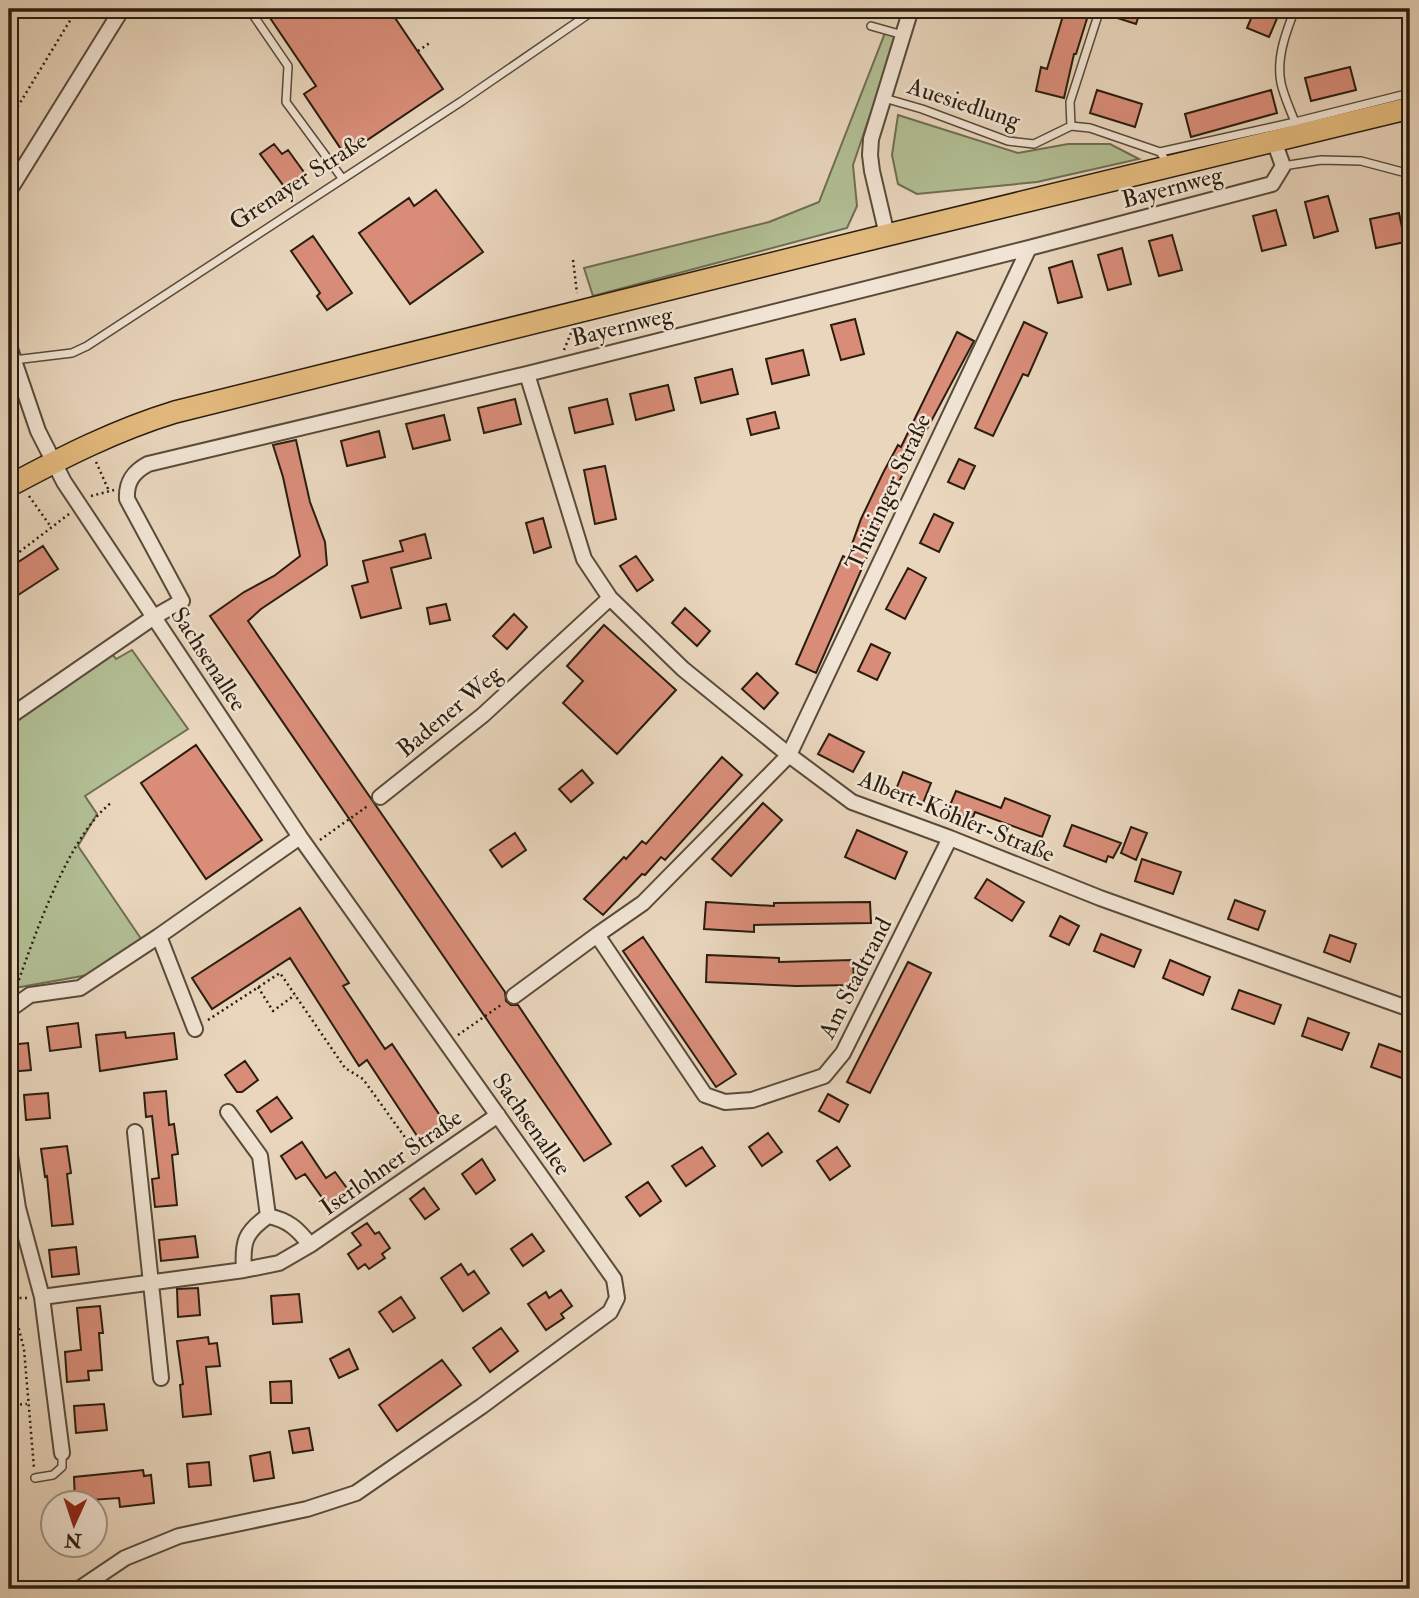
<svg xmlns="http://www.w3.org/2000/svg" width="1419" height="1598" font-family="'IM FELL Double Pica',serif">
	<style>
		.green { fill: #b2be94; stroke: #6e6e51; stroke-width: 2 }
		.building { fill: #d98d79; stroke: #291d0e; stroke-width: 2 }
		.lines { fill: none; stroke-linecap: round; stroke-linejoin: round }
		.lane-casing { stroke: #594b3a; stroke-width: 10 }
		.street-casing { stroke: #594b3a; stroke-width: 18 }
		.primary-casing { stroke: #291d0e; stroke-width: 24 }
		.path { stroke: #291d0e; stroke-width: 2.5; stroke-dasharray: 2 3.5; stroke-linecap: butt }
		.lane { stroke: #f1e4d4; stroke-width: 7 }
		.street { stroke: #f1e4d4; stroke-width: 14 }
		.primary { stroke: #e4bb7e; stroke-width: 21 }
		.labels { text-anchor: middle; stroke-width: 5; stroke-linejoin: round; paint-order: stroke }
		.street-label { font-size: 24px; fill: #291d0e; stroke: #f1e4d4 }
	</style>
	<rect width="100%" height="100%" fill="#e9d6bd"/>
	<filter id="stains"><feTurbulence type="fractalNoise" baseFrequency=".00286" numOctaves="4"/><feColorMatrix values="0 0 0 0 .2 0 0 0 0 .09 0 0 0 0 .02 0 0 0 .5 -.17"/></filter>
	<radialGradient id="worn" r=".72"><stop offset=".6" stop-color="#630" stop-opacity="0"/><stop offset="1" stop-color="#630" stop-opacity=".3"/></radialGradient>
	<path class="green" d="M885 33 897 36 853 165 857 206 847 228 593 296 584 268 769 222 819 202Z
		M898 115 1018 153 1068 144H1110L1139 159 1037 182 917 194 898 184 892 155Z
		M132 650 188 729 85 796 97 814 78 846 146 946 88 975 9 989V722L111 652 116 659Z"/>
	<path class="building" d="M264 9H389L443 89 345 155 304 94 316 86Z
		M1065 9H1090L1076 54H1074L1064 98 1036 91 1041 67 1047 69Z
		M1106 9H1141L1136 24 1105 14Z
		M1255 9H1281L1269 37 1247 28Z
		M1350 67 1356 90 1311 101 1305 78Z
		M1097 90 1142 104 1135 127 1090 113Z
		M1271 90 1277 113 1191 137 1185 114Z
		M274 144 282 154 288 150 306 175 286 189 260 154Z
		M436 190 483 252 410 304 359 233 409 198 414 206Z
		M1328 196 1338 231 1314 238 1305 202Z
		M1276 210 1286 245 1262 251 1253 216Z
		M1399 213 1405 242 1376 248 1370 219Z
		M1172 235 1182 270 1159 276 1149 241Z
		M313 236 352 293 327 310 317 296 320 293 291 251Z
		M1122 248 1131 284 1108 290 1098 255Z
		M1072 261 1082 297 1058 303 1049 268Z
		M855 319 864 354 841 360 831 325Z
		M1024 322 1047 333 1028 376 1023 374 993 436 975 428Z
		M957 332 974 341 896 487 898 488 888 511 884 509 870 550 816 673 796 664 843 556 847 558 861 519 883 473 898 445 901 447Z
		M803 350 809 375 772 384 766 359Z
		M732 369 738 394 701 403 695 378Z
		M668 385 674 410 636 420 630 394Z
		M515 399 521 424 484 433 478 408Z
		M607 399 613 424 575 433 569 408Z
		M775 412 779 428 751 435 747 419Z
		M444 415 450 440 413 449 406 424Z
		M379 431 385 457 347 466 341 441Z
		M296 440 310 502 325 542 327 565 261 609 248 621 505 992 506 1001 511 1005H518L611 1144 584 1161 210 616 244 592 274 576 300 556 283 477 273 445Z
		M959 459 975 466 964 489 948 482Z
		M605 466 616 519 595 524 584 470Z
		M934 514 953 523 939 552 920 543Z
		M543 518 551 547 534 553 526 523Z
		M425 534 431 558 391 568 401 608 361 618 352 586 368 582 363 561 403 551 400 541Z
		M43 546 58 569 9 601V568Z
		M636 556 653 580 637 591 620 566Z
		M908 568 926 578 905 619 886 609Z
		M446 604 450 620 430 624 427 608Z
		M685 608 710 631 697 646 672 623Z
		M514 614 527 627 507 649 493 636Z
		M604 625 676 690 617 754 563 703 583 681 567 666Z
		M871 644 890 653 877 680 858 671Z
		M757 673 778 693 764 709 742 689Z
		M829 734 864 752 853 772 818 754Z
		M196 745 262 840 206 879 141 783Z
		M722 757 742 775 665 860 661 857 645 875 642 874 603 915 584 899 624 857 626 859 642 841 646 844Z
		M582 770 593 783 571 802 559 789Z
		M903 772 931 783 923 803 895 792Z
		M956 791 1001 808 1005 798 1050 816 1042 837 975 812 972 819 948 810Z
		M763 803 782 820 731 876 712 859Z
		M1072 825 1121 843 1113 858 1108 856 1106 862 1064 846Z
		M1131 827 1147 833 1136 860 1121 853Z
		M857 830 907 852 895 879 845 857Z
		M515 833 526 850 502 867 490 850Z
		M1142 859 1181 872 1173 894 1135 881Z
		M987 879 1024 902 1012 921 975 898Z
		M1235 900 1265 911 1258 930 1228 919Z
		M706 902 774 906V903L870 902 871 923 754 925V932L704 929Z
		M300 908 349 983 343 986 385 1049 392 1044 447 1126 421 1142 367 1060 359 1066 290 958 212 1009 192 978Z
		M1060 916 1079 926 1069 945 1050 936Z
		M1101 934 1141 950 1134 967 1094 951Z
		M1330 935 1356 944 1350 962 1324 952Z
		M643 937 736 1074 716 1087 623 951Z
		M707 955 779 958V962L853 960 854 985 796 986 706 982Z
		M1170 960 1210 977 1203 995 1163 978Z
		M908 962 931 973 870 1093 847 1082Z
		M1239 990 1281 1005 1274 1024 1232 1009Z
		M1308 1018 1349 1033 1342 1050 1302 1036Z
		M78 1023 81 1047 50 1051 47 1027Z
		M125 1032 126 1038 174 1033 177 1059 100 1071 96 1035Z
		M28 1043 31 1070 9 1072V1045Z
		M1379 1044 1410 1055V1081L1371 1067Z
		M245 1061 258 1080 242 1092H237L225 1075Z
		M166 1091 169 1125 174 1124 178 1154 172 1155 177 1205 155 1207 152 1179 159 1178 152 1116 146 1117 144 1093Z
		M48 1093 50 1118 26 1120 24 1095Z
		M828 1094 848 1105 839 1122 819 1111Z
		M277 1097 292 1118 271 1132 257 1111Z
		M768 1133 782 1152 762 1166 749 1147Z
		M302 1142 326 1178 335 1172 352 1195 331 1210 305 1174 296 1179 281 1156Z
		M67 1146 71 1173 67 1174 73 1224 52 1226 47 1176 45 1177 41 1149Z
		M702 1147 715 1166 686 1186 672 1166Z
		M837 1147 850 1166 830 1180 817 1161Z
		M482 1159 495 1180 476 1194 462 1174Z
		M648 1182 661 1201 640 1216 626 1197Z
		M424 1188 439 1209 425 1219 410 1199Z
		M367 1223 375 1234 379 1232 390 1248 382 1254 385 1258 369 1269 365 1264 358 1269 348 1254 361 1245 352 1233Z
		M532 1234 544 1251 523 1266 511 1249Z
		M195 1236 198 1257 161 1261 159 1240Z
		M76 1247 79 1274 52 1277 49 1250Z
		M461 1264 468 1275 474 1271 489 1293 463 1311 441 1278Z
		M198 1288 200 1315 178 1317 177 1289Z
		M561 1290 572 1306 561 1314 564 1318 546 1330 528 1304 546 1292 549 1298Z
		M299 1294 302 1322 273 1324 271 1296Z
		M401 1297 415 1318 393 1332 379 1312Z
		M100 1306 103 1333H99L102 1370 88 1371 89 1380 67 1382 65 1352 81 1350 77 1308Z
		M501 1328 518 1351 490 1372 473 1348Z
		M208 1337 209 1344 217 1343 220 1366 206 1367 211 1414 183 1417 180 1385 183 1384 177 1341Z
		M349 1349 358 1369 339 1378 330 1359Z
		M442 1360 461 1385 397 1431 379 1405Z
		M291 1381 292 1403H271L270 1382Z
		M104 1404 107 1430 76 1433 74 1406Z
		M309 1428 313 1450 293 1453 289 1431Z
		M270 1452 274 1478 254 1481 250 1456Z
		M209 1462 211 1485 189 1487 187 1464Z
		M143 1470 144 1476 151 1475 154 1503 120 1507 119 1498 75 1501 74 1477Z"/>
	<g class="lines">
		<defs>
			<path id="lane" d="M249 9 288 66 286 102 342 178
				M1295 9C1286 32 1276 58 1281 83 1284 97 1291 111 1296 125
				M871 26 903 35
				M884 98 922 109 1008 141 1034 144 1071 126 1090 128 1160 152 1169 165
				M1071 126 1070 102 1100 9
				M1160 152 1295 122 1410 93
				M1283 166 1321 160 1361 161 1410 174
				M14 360 72 353 87 346 462 101 596 9
				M35 1478 53 1475 62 1467V1453"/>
			<path id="street" d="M9 191 122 9
				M887 235 872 171 870 155 871 139 911 9
				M9 346 38 431 64 482 300 837 614 1279 617 1298 610 1312 482 1406 356 1493 307 1509 179 1536 125 1558 79 1589
				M527 374 584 559 610 598 683 669 789 755 852 802 950 838 1100 898 1410 1009
				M9 717 154 617 182 601 127 499C126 482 133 472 148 464L527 374 1029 248 1272 184 1283 166 1274 141
				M380 797 483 715 610 598
				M950 838 843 1053 824 1076 752 1100 725 1102 705 1095 597 935 643 903 789 755 1029 248
				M514 996 597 935
				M9 1010 30 995 80 988 159 936
				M195 1029 159 936 300 837
				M228 1112 260 1156 268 1216
				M135 1132 161 1378
				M9 1149 18 1208 42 1297
				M244 1270C242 1242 245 1232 268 1216 288 1220 298 1229 310 1245
				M62 1453 42 1297 244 1270 279 1263 310 1245 498 1115"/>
			<path id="primary" d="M9 486C63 457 116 430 175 412L887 235 1410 108"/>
		</defs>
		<use href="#lane" class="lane-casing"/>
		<use href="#street" class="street-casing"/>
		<use href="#primary" class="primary-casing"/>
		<path class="path" d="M418 51 431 42
			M9 121 77 9
			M573 260 577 293
			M564 350 571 333
			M96 462 109 491
			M29 496 51 527
			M91 496 114 490
			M9 555 18 553 69 514
			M320 840 369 805
			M17 985C35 935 69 835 111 803
			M258 987 273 1011 295 995
			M208 1020 280 973 345 1068 363 1079 417 1154
			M458 1035 501 1005
			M9 1291 24 1349 34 1468
			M14 1298H28
			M9 1405 27 1404"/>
		<use href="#lane" class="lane"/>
		<use href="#street" class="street"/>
		<use href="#primary" class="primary"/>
	</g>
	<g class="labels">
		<g class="street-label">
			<text transform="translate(964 103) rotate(18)" y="8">Auesiedlung</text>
			<text transform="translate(298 181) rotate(-33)" y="8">Grenayer Straße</text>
			<text transform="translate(1172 187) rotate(-15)" y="8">Bayernweg</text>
			<text transform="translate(622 326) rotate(-14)" y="8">Bayernweg</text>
			<text transform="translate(888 492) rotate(-65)" y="8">Thüringer Straße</text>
			<text transform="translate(209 659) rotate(57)" y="8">Sachsenallee</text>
			<text transform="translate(449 711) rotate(-40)" y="8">Badener Weg</text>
			<text transform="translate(957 816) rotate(22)" y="8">Albert-Köhler-Straße</text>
			<text transform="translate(855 978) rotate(-63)" y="8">Am Stadtrand</text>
			<text transform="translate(532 1124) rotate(55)" y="8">Sachsenallee</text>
			<text transform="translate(391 1162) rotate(-35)" y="8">Iserlohner Straße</text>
		</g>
	</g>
	<rect width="1419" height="1598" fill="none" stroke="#e9d6bd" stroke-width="35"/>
	<rect x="10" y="10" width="1398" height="1577" fill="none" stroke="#291d0e" stroke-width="3.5"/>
	<rect x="18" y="18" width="1384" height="1563" fill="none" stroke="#291d0e" stroke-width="2"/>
	<g transform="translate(74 1524) rotate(183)"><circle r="33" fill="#f1e4d4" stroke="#a19485" stroke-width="2"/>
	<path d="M0-5L12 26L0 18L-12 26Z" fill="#8f2418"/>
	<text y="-10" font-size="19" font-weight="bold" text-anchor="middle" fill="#291d0e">N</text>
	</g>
	<rect width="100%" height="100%" filter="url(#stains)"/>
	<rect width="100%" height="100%" fill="url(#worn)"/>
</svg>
